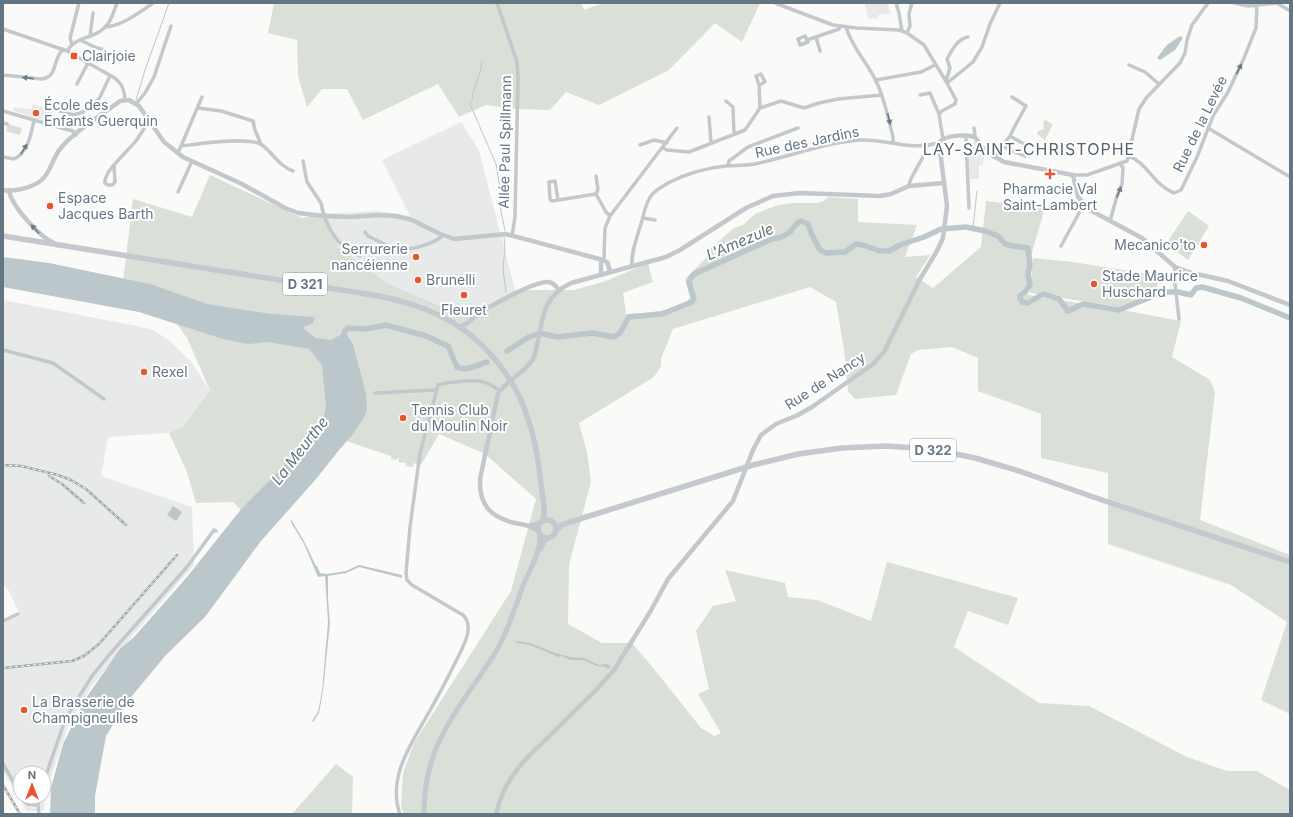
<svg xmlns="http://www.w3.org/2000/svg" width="1293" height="817" font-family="Inter,sans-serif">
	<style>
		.built { fill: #e8e9e9; fill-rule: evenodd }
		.green { fill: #dadfd7 }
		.water { fill: #bbc7cb }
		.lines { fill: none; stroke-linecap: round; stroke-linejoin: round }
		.stream { stroke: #bbc7cb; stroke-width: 1 }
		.river { stroke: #bbc7cb; stroke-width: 5.5 }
		.minor { stroke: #c3c8cc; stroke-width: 3.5 }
		.tertiary { stroke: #c3c8cc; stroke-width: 4.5 }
		.secondary { stroke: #c3c9ce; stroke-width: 5 }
		.primary { stroke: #c3c9ce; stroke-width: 5.5 }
		.rail-casing { stroke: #a2aab0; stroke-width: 2.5 }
		.rail { stroke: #fff; stroke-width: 1; stroke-dasharray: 3; stroke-linecap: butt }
		.oneway { fill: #6a7a87 }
		.poi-dot { fill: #e4572e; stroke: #fff; stroke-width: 1.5 }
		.labels { text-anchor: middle; stroke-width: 4; stroke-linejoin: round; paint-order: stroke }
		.shield { fill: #fff; stroke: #939fa8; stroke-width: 1 }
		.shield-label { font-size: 13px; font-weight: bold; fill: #657683 }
		.poi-label { font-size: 14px; fill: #657683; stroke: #fff; text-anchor: start }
		.street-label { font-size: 14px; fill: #657683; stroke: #fff }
		.water-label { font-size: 15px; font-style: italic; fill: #60757c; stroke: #fff }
		.quarter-label { font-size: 16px; letter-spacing: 1px; fill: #57646e; stroke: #fff }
	</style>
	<rect width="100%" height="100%" fill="#fafaf8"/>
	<path class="built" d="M865 3H887L891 14 878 15V18L868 19Z
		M33 104 43 107 46 104 55 107 49 122 13 111 14 107 31 109Z
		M461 122 479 150 515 290 466 317 389 284 338 247 326 213H341L377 211 410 216 382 160Z
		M971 142H976L982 154 981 156 984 157 983 165H979V179H970L968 144Z
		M3 300 137 326 153 330 170 341 191 362 210 390 183 427 169 433 108 437 101 476 192 507 194 565 133 635 91 687 69 724 46 791 44 810 27 812 3 771V623L20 615 9 591 3 584ZM20 773H44V797H20Z"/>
	<path class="green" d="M274 3H581L584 10 603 3H760L742 42 715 23 669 70 599 105 566 92 550 110 518 109 486 105 459 117 438 84 363 120 347 89H322L307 107 298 76 297 40 268 33Z
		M1045 120 1053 124 1045 140 1037 134 1038 131 1044 129 1043 123Z
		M8 124 22 128 20 135 6 131Z
		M210 175 302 218 326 213 338 247 389 284 466 317 515 290H574L606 281 648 263 653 282 623 293 626 314C644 313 678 312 690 298L685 279 705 259 710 249 734 228 743 225 755 214 775 206 792 203H817L824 201 828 197 858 199V222L917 225 905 257 930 255 916 277 933 288 981 247 986 201 1045 208 1032 252 1028 295 1122 310 1181 321 1172 357 1210 380 1215 392 1200 520 1290 555V714L1261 700 1287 622 1231 585 1108 544V473L1041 458V414L978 391V358L952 347 918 350 911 354 896 395 855 399 848 391 844 350 836 302 810 287 673 329 661 359V366L654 377 579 423 587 452 591 482 569 565 568 624 602 643H632L654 669 701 728 714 736 721 733 698 694 709 689 696 631 713 606 736 601 725 570 785 583 788 597 817 600 871 621 887 562 1018 598 1008 625 968 611 954 647 1039 703 1089 706 1187 757 1227 771H1257L1290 790V814H404L401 807 403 773 414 743 511 591 536 499 485 454 439 434 421 465 414 463 413 467 406 466V463L398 462 399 458H397V460L391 459V456L343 440 253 522 233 502 196 503 187 472 169 433 183 427 210 390 187 338 160 300 123 281 133 199 192 217Z
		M1188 211 1209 226 1188 260 1166 244Z
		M1033 258 1073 262 1159 276 1156 292 1120 307 1030 293Z
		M336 764 353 777 352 814H292Z"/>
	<path class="water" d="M1180 36 1183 38 1175 50 1160 60 1157 58 1167 45Z
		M3 257 49 263 150 284 207 304 271 314 315 317 313 323 304 327 305 330 316 338 331 340 344 333 346 334 353 344 366 394 367 411 363 419 353 434 339 450 316 479 261 541 205 617 165 656 127 702 106 736 95 796V814H50L51 788 63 744 86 698 120 649 135 636 187 577 242 508 283 467 323 420 326 407 322 365 309 349 268 342 248 344 223 339 139 312 3 287Z
		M173 506 182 512 176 521 167 515Z
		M291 519 305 543 316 566H317L320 573 327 574 346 571 359 565 402 575V578L359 567 346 573 328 576V599L330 623 323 691 319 713 313 722 312 721 318 712 322 691 328 622 325 576 318 577 304 544 292 524 291 521Z
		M517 641 530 643 555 653 571 657 584 658 599 665 606 664 611 666 608 669 605 667 597 666 583 660H570L562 656 559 657 530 645 516 643Z"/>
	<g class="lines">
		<path class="stream" d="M482 61 480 73 472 96 473 98 470 104 496 164 501 193 500 206 505 231
			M136 100 145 70 169 3
			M973 228 977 191
			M504 237 505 249 503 269 506 292"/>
		<path class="river" d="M342 340 345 331 348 328 365 329 386 325 426 336 448 346 457 367C466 372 477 365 487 362
			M507 351 529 337 538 334H544L557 337 592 333 614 337 620 333 629 317 662 314 692 302 694 299 689 282 692 276 696 273 772 239C779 238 784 237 790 232 794 228 795 223 801 221L808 224 812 235 820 250 826 253 845 252 856 244 863 245 880 251H889L900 245 924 237 941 229 966 227 985 231 998 236 1005 244 1013 246 1028 248 1030 265 1028 274 1030 285 1026 291 1020 296V299L1023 302 1028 303 1043 294 1059 299 1068 311 1083 304 1119 310 1163 292H1178L1191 295 1196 288 1202 287 1241 298 1290 318"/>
		<path class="minor" d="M497 3 517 62 518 77 515 217 512 236
			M775 3 833 25 856 28 899 30 907 33 924 45 947 83 956 100 955 104 942 111 939 114
			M896 3 899 13 902 31
			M1234 3 1248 6 1277 3 1290 11
			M106 27C122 26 140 12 153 3
			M846 27C852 48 867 62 876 81 885 99 888 118 893 137V143
			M3 29 67 51 113 77C122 83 124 89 125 99
			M907 33 910 26 909 14 912 3
			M90 36 93 13
			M805 36 808 42 800 45 798 39Z
			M816 37 820 51
			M80 40 97 48 102 49
			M807 40 839 29 840 26
			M72 44 70 38 79 3
			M67 51C75 36 96 39 106 26 112 20 114 10 117 3
			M1129 65 1145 72 1159 84
			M3 75 42 79C55 77 53 67 58 57 59 54 61 52 63 49
			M876 80 921 72 935 65
			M946 81 950 68 947 59C952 50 957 39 968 37
			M947 83 973 62 982 47 990 24 1000 3
			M77 84 88 63
			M759 85 765 82 761 74 756 76 759 85 760 108
			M920 95 930 93 939 114 943 139
			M726 101 733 107 734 134
			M136 104 145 93 154 77 171 26
			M198 108 221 111 250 120 253 121 255 130 261 144
			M57 110 73 115 83 112 99 99 110 76
			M3 111 65 129 73 131 76 135
			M709 117 711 143
			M3 123 7 124
			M974 128 975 137
			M1208 128 1290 177
			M1010 136 1016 124 1026 106 1012 97
			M966 137 969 208
			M640 145 654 140 667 143
			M1002 145 1008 149 1025 156
			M181 146C198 144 250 136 262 145 273 153 279 166 293 171
			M663 148 667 150 689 152 745 130 760 108 781 101 804 108 819 103 838 99 882 95
			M178 153 202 97
			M1129 156C1147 163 1155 186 1174 193L1181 190 1183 186 1197 157 1213 116 1228 92 1244 58 1256 28 1257 5
			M3 157 14 159C28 153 31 134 34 120
			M994 157 1010 136 1024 144
			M303 161 307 182 321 203 324 216 331 231 338 241 350 251 360 256
			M114 165 115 182 112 185H108L105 183C103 172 128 151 135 142 140 136 144 128 149 121
			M728 166 729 161 748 147 798 128
			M1073 175H1087L1127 161 1139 109 1147 97 1180 63 1185 53 1187 40 1192 25 1208 3
			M596 176 598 189 596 194
			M909 186C908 179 925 158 927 146
			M178 192 192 161
			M58 199 75 202
			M558 200 555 181 549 182 550 199 552 201 558 200 596 194 606 212 610 216
			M643 218 655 220
			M1110 221 1117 196 1122 184 1123 168 1120 163
			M365 232 368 236C377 240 387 247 397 249 409 251 435 244 443 235
			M1061 246 1084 204
			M603 260 604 258 605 228 610 216 677 128
			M632 266C631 252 637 237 641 224 644 215 645 204 651 196 655 190 662 187 668 183 687 173 705 168 726 166 738 165 748 166 759 163 791 156 828 142 860 140 889 139 909 151 939 143
			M1175 267 1174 275 1179 319
			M3 350 53 363 104 399
			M375 393 436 390
			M3 621 18 614
			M3 764 20 793
			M44 781 64 723 72 708 92 676 109 655 187 567 214 530 216 531
			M22 797 27 804 38 805
			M39 814 38 805 39 797
			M400 814C387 778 411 744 428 714 438 696 448 678 457 659 463 647 475 627 463 615L412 585 407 580 406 573 410 527 420 453 438 385C449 382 473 379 483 382 490 383 495 388 500 391"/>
		<path class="tertiary" d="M3 190C13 192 30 188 39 182 50 175 52 159 60 149 73 132 102 115 120 101L129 100 139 106 164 142 183 157 242 184 285 208 298 213 324 216 351 217 378 215 396 216 412 220 438 233 454 239 506 234 603 260 607 262 610 271
			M9 190C11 206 40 237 54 243
			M601 274V263L603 260
			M459 327C472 323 470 319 479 313 493 305 535 280 549 282 554 283 556 286 559 290
			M531 525 540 523
			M539 532C532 525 524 525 515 523 490 517 479 505 480 479L498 394C506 380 524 374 533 359 536 354 536 347 538 341 543 315 544 296 571 283L666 257 680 250 746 208 773 196 800 193 880 196 891 194 909 186 944 183
			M496 814C501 792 513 772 529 756L596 690 614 670 650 612 668 579 733 501 753 450 761 435 776 424 798 415 812 407 873 364 884 352 920 279 937 251 943 238 947 206 939 143C945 134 965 135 975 137L985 151 1004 162 1073 175 1078 197 1090 210 1142 238 1175 267 1192 273 1228 281 1290 305"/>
		<path class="secondary" d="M540 549 547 538
			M424 814C424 786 430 757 444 732 459 703 481 677 498 648 509 628 515 607 523 586 529 570 541 553 540 535"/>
		<path class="primary" d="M3 236 379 296C398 300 417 305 434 313 480 333 515 375 529 422 538 449 540 478 544 506V516L542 521
			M538 529a9 9 0 1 1 18 0a9 9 0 1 1-18 0Z
			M557 529 562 525 570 522 753 465 798 454 842 448 886 446 931 449 975 458 1019 471 1102 500 1290 562"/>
		<defs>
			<path id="rail" d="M3 465 21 466 58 475 71 480 86 489 126 525
				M49 476 62 484 84 503
				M3 668 72 661 84 656 99 644 177 555
				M3 785 20 814"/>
		</defs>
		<use href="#rail" class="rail-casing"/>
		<use href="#rail" class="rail"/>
	</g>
	<defs><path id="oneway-solid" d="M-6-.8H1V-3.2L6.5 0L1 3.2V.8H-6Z"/></defs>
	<g class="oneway">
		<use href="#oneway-solid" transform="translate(1239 69) rotate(-64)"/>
		<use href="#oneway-solid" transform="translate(28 78) rotate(-173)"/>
		<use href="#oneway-solid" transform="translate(889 119) rotate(76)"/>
		<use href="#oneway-solid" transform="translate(24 149) rotate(-58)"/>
		<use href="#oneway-solid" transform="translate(1119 192) rotate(-69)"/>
		<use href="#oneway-solid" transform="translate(35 229) rotate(-133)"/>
	</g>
	<g class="poi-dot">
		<rect x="70" y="52" width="8" height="8" rx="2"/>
		<circle cx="36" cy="113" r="4"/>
		<path d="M1048 168h4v4h4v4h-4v4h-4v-4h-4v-4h4z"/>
		<circle cx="50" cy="206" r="4"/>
		<circle cx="1204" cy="245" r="4"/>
		<circle cx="416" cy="257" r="4"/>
		<circle cx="418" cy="280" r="4"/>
		<circle cx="1094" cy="284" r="4"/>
		<circle cx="464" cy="295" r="4"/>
		<circle cx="144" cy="372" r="4"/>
		<circle cx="403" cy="418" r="4"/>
		<circle cx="24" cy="710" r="4"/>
	</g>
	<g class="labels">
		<g class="shield">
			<rect x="283" y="273" width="44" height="22" rx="3"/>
			<rect x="910" y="439" width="46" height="22" rx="3"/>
		</g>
		<g class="shield-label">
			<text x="305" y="289">D 321</text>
			<text x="933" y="455">D 322</text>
		</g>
		<g class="poi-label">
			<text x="82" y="61">Clairjoie</text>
			<text x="44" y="110">École des<tspan x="44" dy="16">Enfants Guerquin</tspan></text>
			<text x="1050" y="194" text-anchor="middle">Pharmacie Val<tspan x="1050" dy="16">Saint-Lambert</tspan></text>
			<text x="58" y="203">Espace<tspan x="58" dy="16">Jacques Barth</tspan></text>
			<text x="1196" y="250" text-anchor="end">Mecanico'to</text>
			<text x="408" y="254" text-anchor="end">Serrurerie<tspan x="408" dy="16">nancéienne</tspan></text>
			<text x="1102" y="281">Stade Maurice<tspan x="1102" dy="16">Huschard</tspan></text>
			<text x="426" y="285">Brunelli</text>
			<text x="464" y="315" text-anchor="middle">Fleuret</text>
			<text x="152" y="377">Rexel</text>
			<text x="411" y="415">Tennis Club<tspan x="411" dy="16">du Moulin Noir</tspan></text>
			<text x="32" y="707">La Brasserie de<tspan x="32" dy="16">Champigneulles</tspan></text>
		</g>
		<g class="street-label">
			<text transform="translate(1200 124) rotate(-64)" y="5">Rue de la Levée</text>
			<text transform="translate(505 142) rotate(-89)" y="5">Allée Paul Spillmann</text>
			<text transform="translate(807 142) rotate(-12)" y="5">Rue des Jardins</text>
			<text transform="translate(825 381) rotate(-33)" y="5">Rue de Nancy</text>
		</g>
		<g class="water-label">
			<text transform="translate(740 242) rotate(-23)" y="5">L'Amezule</text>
			<text transform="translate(300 451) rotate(-52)" y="5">La Meurthe</text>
		</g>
		<g class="quarter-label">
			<text x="1029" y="155">LAY-SAINT-CHRISTOPHE</text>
		</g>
	</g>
	<rect width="1293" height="817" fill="none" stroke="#657683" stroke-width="8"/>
	<g transform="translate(32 785)"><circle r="19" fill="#ffffff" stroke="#c1c8cd"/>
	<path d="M0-3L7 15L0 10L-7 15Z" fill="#e4572e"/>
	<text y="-6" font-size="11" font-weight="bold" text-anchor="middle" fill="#657683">N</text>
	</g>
</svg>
